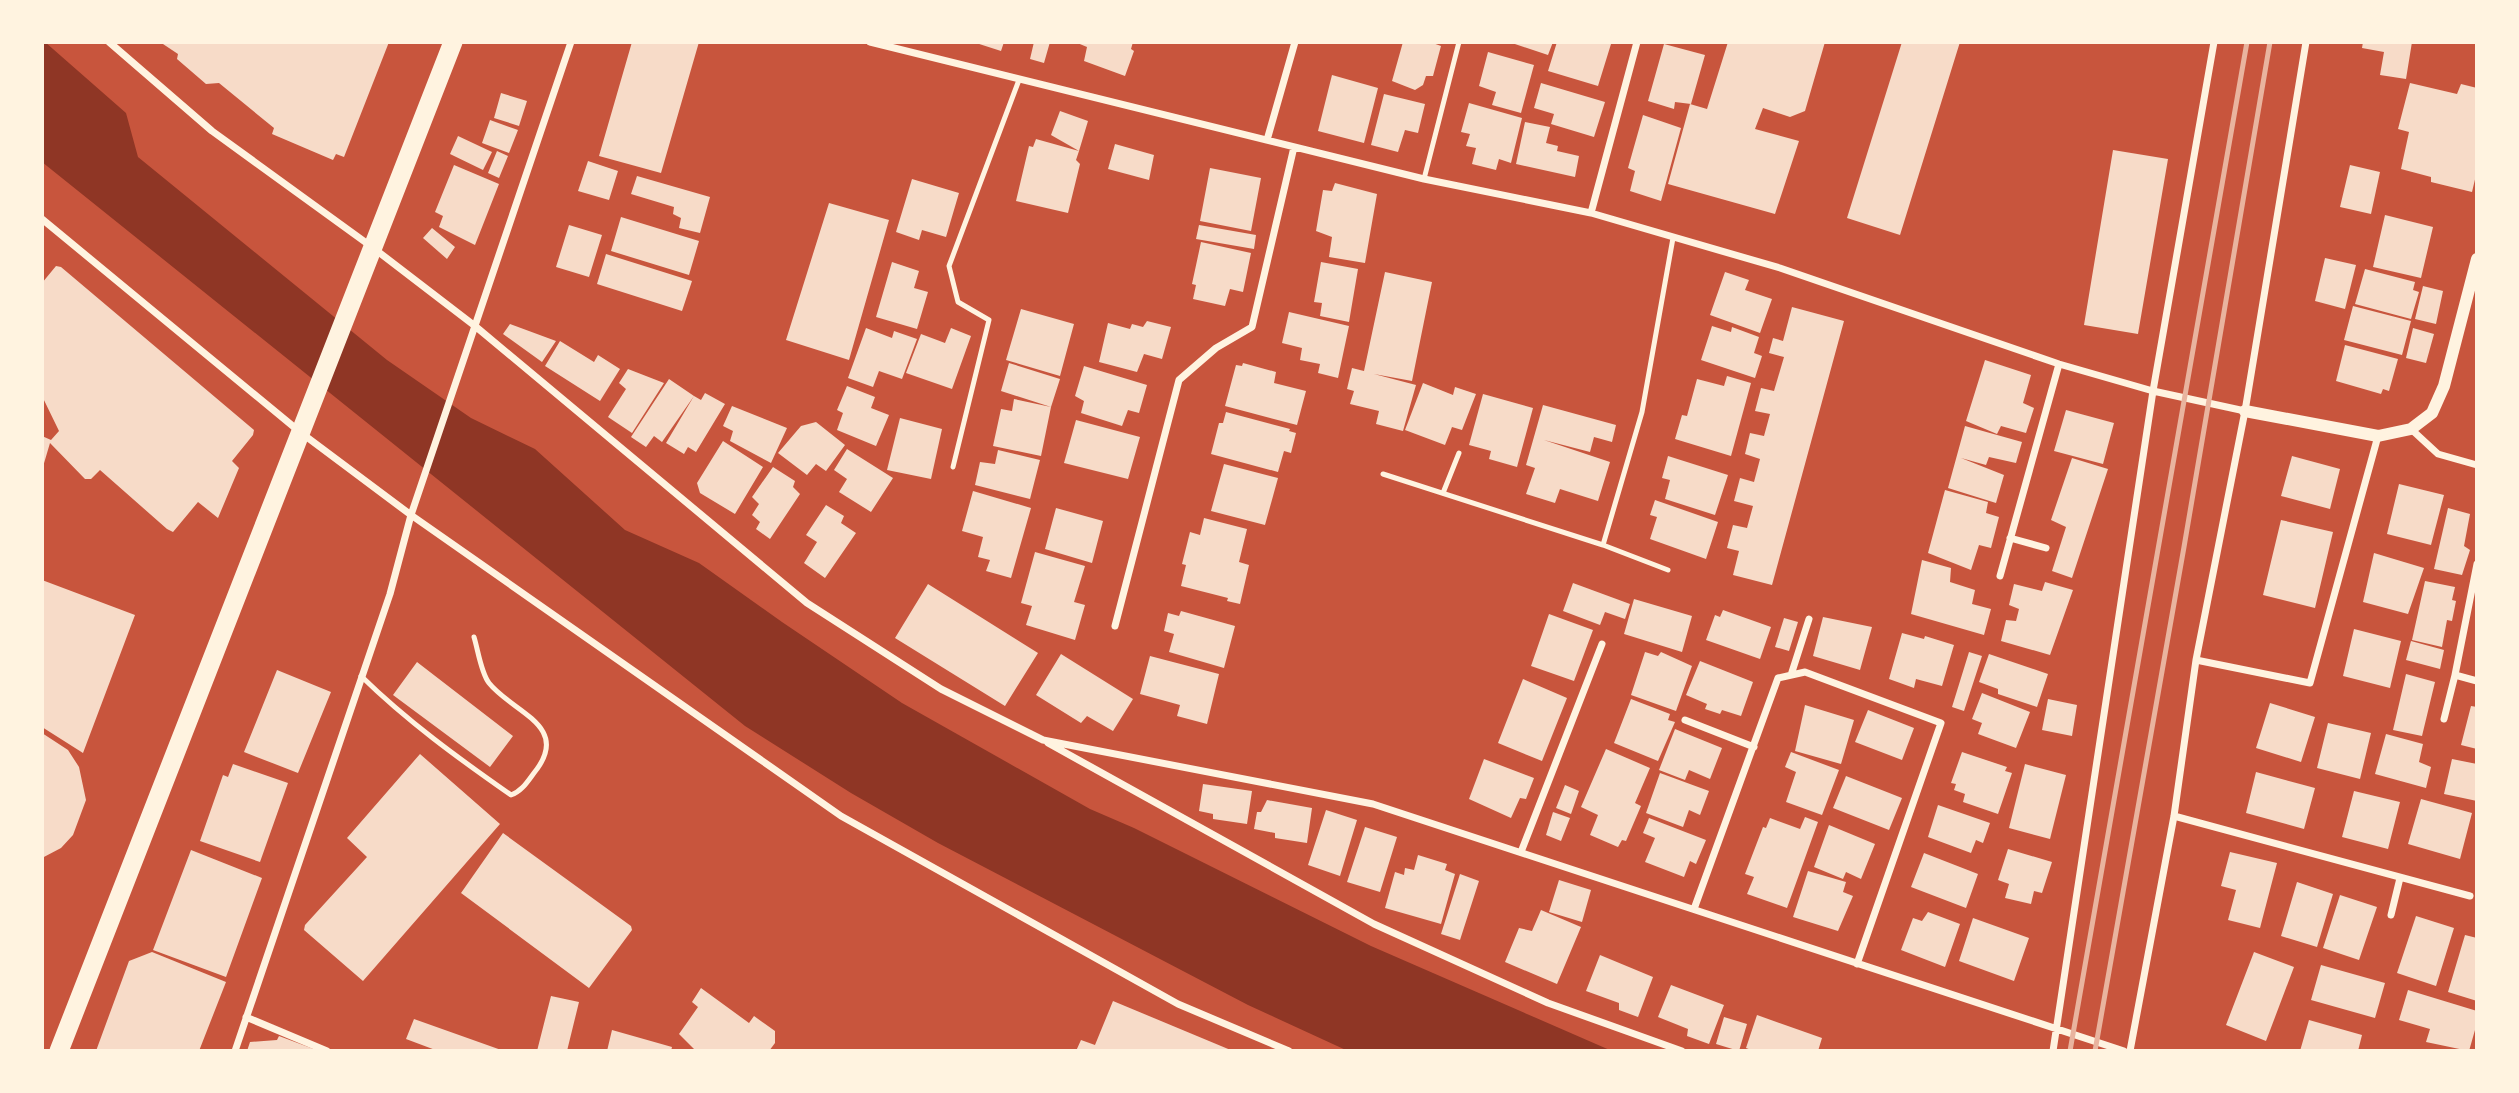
<svg xmlns="http://www.w3.org/2000/svg" width="2519" height="1093" font-family="'DM Sans',sans-serif">
	<style>
		.water { fill: #8f3625 }
		.building { fill: #f7dbc8 }
		.lines { fill: none; stroke-linecap: round; stroke-linejoin: round }
		.service { stroke: #fff3e0; stroke-width: 5 }
		.minor { stroke: #fff3e0; stroke-width: 7 }
		.tertiary { stroke: #fff3e0; stroke-width: 12 }
		.trunk { stroke: #fff3e0; stroke-width: 19 }
		.rail { stroke: #e9b49f; stroke-width: 5 }
	</style>
	<rect width="100%" height="100%" fill="#c8553d"/>
	<path class="water" d="M42 42H45L126 113 138 157 387 360 471 418 535 449 625 530 699 563 782 622 902 703 1090 809 1134 828 1371 946 1612 1051H1348L1248 1005 938 843 851 793 745 726 42 162Z"/>
	<path class="building" d="M160 42H389L344 157 336 154 333 160 272 134 274 128 219 83 206 84 177 59 178 54Z
		M632 42H699L661 173 599 156Z
		M973 42H1004L1001 51Z
		M1034 42H1050L1044 63 1030 59Z
		M1075 42H1133L1131 49 1134 51 1125 76 1084 61 1087 47Z
		M1403 42H1430L1441 46 1433 76H1426L1423 85 1415 90 1392 81Z
		M1509 42H1553L1548 55Z
		M1557 42H1604L1611 44 1598 86 1548 71Z
		M1728 42H1825L1805 111 1790 117 1763 108 1755 129 1799 141 1775 214 1668 184 1690 104 1707 109Z
		M1902 42H1960L1900 235 1847 218Z
		M2363 42H2412L2406 79 2380 75 2384 52 2362 48Z
		M1664 44 1705 55 1691 104 1675 102 1674 109 1648 101Z
		M1488 52 1534 65 1521 113 1492 105 1496 92 1479 86Z
		M1332 75 1378 88 1364 143 1318 131Z
		M1541 83 1605 102 1594 137 1551 124 1554 114 1534 108Z
		M2410 83 2457 94 2461 84 2477 88V171L2472 192 2431 182V177L2401 169 2409 132 2398 129Z
		M501 93 527 101 519 126 494 118Z
		M1384 94 1425 104 1418 133 1405 130 1398 152 1371 145Z
		M1469 103 1522 118 1511 163 1499 159 1496 170 1472 164 1476 148 1466 146 1470 134 1461 132Z
		M1060 111 1088 121 1079 151 1051 135Z
		M1643 115 1681 128 1661 201 1630 191 1635 171 1628 168Z
		M490 120 518 130 509 153 482 143Z
		M1525 122 1550 127 1546 143 1558 146 1557 151 1579 156 1575 177 1516 164Z
		M458 136 492 152 483 170 450 154Z
		M1036 139 1079 151 1076 160 1080 164 1068 213 1016 201 1029 146 1033 147Z
		M1115 144 1154 155 1149 180 1108 169Z
		M2113 150 2168 159 2138 334 2084 325Z
		M497 151 508 156 499 178 488 173Z
		M588 161 618 171 609 200 578 191Z
		M454 165 499 184 475 245 439 227 443 216 435 212Z
		M2350 165 2380 172 2371 214 2340 207Z
		M1210 168 1261 178 1251 231 1200 221Z
		M637 176 710 197 700 233 679 228 681 218 673 214 674 207 631 194Z
		M912 179 959 193 946 237 922 230 919 240 896 232Z
		M1335 183 1377 194 1365 263 1329 257 1332 237 1316 231 1323 190 1332 191Z
		M829 203 889 220 849 360 786 340Z
		M2385 215 2433 227 2421 278 2373 267Z
		M621 217 699 241 689 275 611 251Z
		M569 225 602 235 589 277 556 267Z
		M1199 225 1256 235 1254 249 1196 239Z
		M432 228 455 247 447 259 423 238Z
		M1201 242 1251 253 1243 292 1230 289 1225 306 1193 299 1196 285 1192 284Z
		M606 254 692 281 682 311 597 284Z
		M2325 258 2356 265 2345 309 2315 301Z
		M892 262 919 271 914 288 928 292 917 329 876 317Z
		M1321 262 1358 269 1349 322 1320 316 1322 303 1314 302Z
		M56 266 61 267 254 430 253 435 232 461 239 468 218 518 198 502 173 532 167 529 100 470 91 479H85L50 443 42 470V436L51 440 59 431 42 396V283Z
		M2365 269 2415 282 2413 290 2419 292 2411 319 2355 304Z
		M1385 272 1432 282 1412 381 1374 374 1416 385 1403 431 1376 424 1379 411 1350 404 1354 391 1347 389 1352 368 1364 371Z
		M1725 272 1749 280 1745 290 1772 299 1760 333 1710 315Z
		M2423 286 2443 291 2436 324 2415 319Z
		M2353 306 2411 321 2402 355 2344 340Z
		M1792 307 1844 321 1772 585 1733 575 1739 551 1727 548 1733 525 1747 528 1753 506 1734 501 1740 478 1754 482 1760 459 1745 454 1750 433 1764 436 1770 414 1755 411 1761 388 1774 391 1784 357 1769 353 1773 338 1783 341Z
		M1021 309 1074 324 1060 376 1006 360Z
		M1289 312 1349 326 1338 378 1318 373 1320 364 1300 360 1302 348 1282 343Z
		M1147 321 1171 327 1162 359 1144 354 1137 372 1099 362 1108 323 1130 329 1132 324 1143 327Z
		M510 324 556 341 542 362 503 334Z
		M1712 326 1731 332 1732 327 1759 337 1754 353 1762 356 1755 378 1701 360Z
		M866 328 892 338 894 331 917 339 902 379 879 371 873 387 848 378Z
		M951 328 971 336 952 389 906 373 921 334 945 343Z
		M2413 328 2434 334 2426 363 2406 358Z
		M560 341 594 362 598 355 620 369 600 401 545 366Z
		M2345 345 2398 359 2389 391 2383 389 2381 394 2336 381Z
		M1985 360 2031 375 2023 403 2034 408 2026 433 2001 426 1997 434 1966 421Z
		M1009 363 1060 379 1051 407 1001 391Z
		M1243 363 1276 372 1274 383 1306 391 1297 425 1225 406 1236 365 1242 366Z
		M1084 366 1147 385 1139 413 1128 410 1122 426 1081 413 1084 401 1075 396Z
		M628 369 664 383 632 433 608 417 626 389 619 383Z
		M1727 376 1751 383 1731 456 1675 439 1682 415 1687 416 1697 379 1724 386Z
		M669 379 694 396 662 442 654 436 646 447 631 437Z
		M1423 383 1453 395 1455 387 1476 394 1462 430 1452 427 1445 445 1405 430Z
		M847 386 875 397 871 408 889 415 876 446 837 430 843 413 837 410Z
		M705 393 725 404 696 452 688 447 684 454 666 443 694 396 701 400Z
		M1483 394 1533 408 1517 467 1489 459 1491 451 1469 445Z
		M1014 399 1051 407 1041 456 993 446 1001 409 1012 411Z
		M1543 405 1616 425 1612 442 1594 437 1590 452 1544 440 1610 462 1598 501 1560 489 1555 503 1526 494 1535 468 1526 465Z
		M732 406 787 428 771 463 730 441 733 431 723 426Z
		M2066 410 2114 423 2103 464 2054 451Z
		M1226 412 1290 429 1289 431 1296 433 1291 453 1284 451 1278 472 1211 454 1219 423H1223Z
		M900 418 942 429 931 479 887 470Z
		M1076 420 1140 437 1128 479 1064 463Z
		M816 422 845 445 826 471 816 464 807 475 778 453 801 426Z
		M1965 426 2022 442 2016 463 1989 457 1986 465 1961 458 2004 475 1996 503 1948 488Z
		M723 441 763 467 735 514 700 493 697 483Z
		M847 449 893 478 871 512 839 492 847 479 834 470Z
		M998 450 1040 460 1030 499 975 485 980 462 995 464Z
		M1668 456 1728 475 1715 515 1665 499 1670 480 1662 478Z
		M2292 456 2340 469 2330 509 2281 496Z
		M2072 458 2108 469 2072 578 2052 571 2066 527 2051 520Z
		M1224 464 1278 478 1265 525 1211 511Z
		M773 467 795 481 793 487 800 494 770 539 756 529 760 522 752 515 759 504 752 497Z
		M2399 484 2444 495 2431 545 2387 534Z
		M1945 490 1988 502 1986 513 1999 517 1991 548 1979 545 1971 570 1928 553Z
		M973 491 1031 508 1011 578 986 571 990 560 978 557 983 537 962 531Z
		M1655 500 1718 522 1706 559 1650 539 1657 517 1650 515Z
		M826 505 844 516 841 523 856 533 825 578 804 563 817 542 806 535Z
		M1056 508 1103 521 1092 563 1045 549Z
		M2448 508 2470 514 2464 546 2470 550 2462 575 2434 569Z
		M1204 518 1247 529 1239 562 1249 565 1240 604 1227 601 1228 598 1181 586 1186 565 1182 564 1190 532 1200 535Z
		M2281 520 2333 532 2315 608 2263 595Z
		M1035 552 1085 566 1074 602 1085 605 1075 640 1026 625 1032 606 1021 603Z
		M2374 553 2424 568 2408 614 2363 602Z
		M1922 560 1951 568 1950 582 1975 590 1972 604 1991 609 1984 635 1911 614Z
		M42 580 135 615 83 753 42 727Z
		M2425 581 2455 587 2452 600 2456 601 2452 621 2447 620 2442 647 2412 640Z
		M2045 582 2073 590 2050 655 2001 641 2006 620 2016 621 2019 609 2009 605 2014 584 2042 591Z
		M1573 583 1630 604 1625 619 1605 612 1600 625 1563 611Z
		M928 584 1038 653 1005 706 895 638Z
		M1634 599 1692 616 1682 652 1624 634Z
		M1723 610 1771 627 1760 659 1706 640 1715 615 1720 617Z
		M1181 611 1235 626 1224 668 1169 652 1174 634 1164 631 1168 613 1179 616Z
		M1549 614 1593 630 1574 681 1531 666Z
		M1823 617 1872 627 1860 670 1813 656Z
		M1784 618 1798 622 1789 651 1775 647Z
		M2354 629 2401 641 2390 688 2343 676Z
		M1902 633 1924 639 1925 636 1954 645 1942 686 1916 679 1914 688 1889 679Z
		M2411 641 2444 650 2440 669 2406 660Z
		M1645 652 1658 656 1661 652 1692 666 1676 711 1631 695Z
		M1969 652 1982 656 1964 711 1952 707Z
		M1061 654 1133 699 1113 731 1087 716 1081 723 1036 695Z
		M1989 654 2048 674 2037 707 1998 694V689L1979 682Z
		M1150 656 1219 674 1207 724 1177 716 1180 705 1140 694Z
		M1700 661 1753 682 1741 716 1722 710 1720 714 1705 709 1707 704 1686 695Z
		M417 662 513 736 490 767 393 695Z
		M277 670 331 692 298 773 244 752Z
		M2406 674 2435 682 2422 736 2393 730Z
		M1523 679 1567 698 1542 761 1498 743Z
		M1982 693 2030 712 2016 748 1978 734 1982 723 1972 719Z
		M1631 699 1670 714 1668 720 1675 722 1658 761 1614 743Z
		M2048 699 2077 705 2072 736 2042 730Z
		M2270 703 2315 717 2301 762 2256 748Z
		M1805 705 1854 720 1841 764 1795 751Z
		M2471 706 2477 707V749L2461 745Z
		M1868 710 1914 728 1902 760 1855 742Z
		M2328 723 2371 733 2360 779 2317 768Z
		M1675 729 1722 748 1710 779 1689 770 1685 780 1659 770Z
		M42 733 68 750 79 767 86 800 73 835 61 848 42 858Z
		M2386 734 2423 744 2419 762 2431 767 2426 788 2375 774Z
		M1606 749 1650 768 1635 803 1641 806 1626 841 1622 840 1618 847 1590 835 1598 815 1581 807Z
		M1791 752 1839 770 1822 815 1786 802 1796 772 1785 767Z
		M1962 752 2007 767 2005 771 2012 773 1998 814 1963 802 1965 794 1954 790 1956 784 1951 783Z
		M420 754 500 824 363 981 304 930 305 925 367 857 347 838Z
		M1484 759 1534 778 1526 799 1520 798 1511 818 1469 799Z
		M2452 759 2477 764V801L2444 794Z
		M233 764 288 783 260 862 200 841 223 775 228 777Z
		M2025 764 2066 775 2050 839 2009 828Z
		M2256 772 2315 788 2304 829 2246 813Z
		M1660 773 1709 791 1700 815 1689 810 1683 827 1646 813Z
		M1846 776 1902 798 1889 830 1833 808Z
		M1203 784 1252 791 1247 824 1213 819V814L1199 811Z
		M1565 785 1579 791 1571 814 1556 808Z
		M2354 791 2400 802 2388 849 2342 837Z
		M2421 799 2472 813 2460 859 2408 844Z
		M1267 800 1312 808 1307 843 1275 838V833L1254 829 1257 812H1261Z
		M1938 805 1990 823 1983 843 1976 840 1971 853 1928 837Z
		M1326 810 1357 820 1340 876 1308 865Z
		M1553 812 1570 818 1561 841 1546 835Z
		M1805 817 1818 822 1787 908 1747 894 1754 877 1745 874 1763 827 1766 828 1770 818 1800 829Z
		M1649 818 1706 840 1696 864 1690 861 1684 877 1645 862 1655 838 1643 833Z
		M1829 825 1875 844 1861 879 1846 872 1843 879 1814 867Z
		M1365 827 1397 837 1380 892 1347 882Z
		M503 833 631 926 632 930 589 988 461 893Z
		M2008 849 2052 862 2042 893 2034 891 2031 904 2005 898 2009 884 1998 880Z
		M191 850 262 878 226 977 153 950Z
		M2230 852 2277 863 2260 928 2228 920 2236 890 2221 886Z
		M1924 853 1978 874 1966 908 1911 887Z
		M1418 855 1447 864 1445 870 1455 874 1441 924 1385 908 1395 872 1404 875 1405 868 1414 870Z
		M1808 871 1846 882 1843 892 1853 896 1838 931 1793 917Z
		M1460 874 1479 881 1460 940 1441 934Z
		M1559 880 1591 890 1582 922 1549 912Z
		M2297 882 2333 894 2317 947 2281 936Z
		M2340 895 2377 907 2359 960 2323 948Z
		M1541 910 1581 927 1557 984 1505 962 1519 928 1532 931Z
		M1928 912 1960 924 1945 967 1901 950 1913 918 1922 921Z
		M2416 916 2454 928 2436 986 2397 973Z
		M1973 918 2029 938 2014 981 1959 961Z
		M2465 935 2477 938V1001L2448 992Z
		M152 952 226 982 199 1051H96L129 961Z
		M2254 952 2294 967 2266 1041 2226 1025Z
		M1600 955 1653 977 1638 1017 1619 1010V1003L1586 991Z
		M2321 965 2385 983 2375 1018 2311 1000Z
		M1671 985 1724 1005 1709 1044 1687 1036 1688 1029 1658 1017Z
		M701 988 749 1023 754 1016 775 1031V1043L769 1051H696L679 1034 698 1007 692 1002Z
		M2408 990 2477 1011V1023L2469 1051 2426 1042 2430 1029 2399 1020Z
		M551 996 579 1002 567 1051H537Z
		M1113 1001 1233 1051H1076L1081 1040 1095 1045Z
		M1757 1015 1822 1038 1818 1051H1754L1746 1048Z
		M1724 1017 1747 1024 1739 1051 1716 1044Z
		M414 1019 504 1051H438L406 1039Z
		M2309 1020 2362 1035 2358 1051H2300Z
		M612 1030 672 1047 671 1051H607Z
		M279 1036 319 1051H247L250 1042 277 1040Z"/>
	<g class="lines">
		<path class="service" d="M1424 179 1459 42
			M953 467 989 320 958 302 949 266 1019 80
			M1383 474 1603 545 1642 412 1673 238
			M1443 493 1459 453
			M1603 545 1668 570
			M361 676C407 721 458 758 511 795 523 791 529 779 537 769 569 725 512 712 489 683 481 673 478 650 474 637"/>
		<path class="minor" d="M109 42 212 131 372 247 475 326 807 603 941 689 1043 740 1373 804 2124 1051
			M870 42 1424 179 1591 213 1780 268 2059 364 2153 391 2245 411
			M1267 140 1295 42
			M1591 213 1637 42
			M42 219 300 432 411 515 841 816 1178 1004 1289 1051
			M2411 429 2438 454 2477 465
			M2010 538 2046 548
			M2477 564 2455 675 2477 681
			M2000 576 2059 364
			M1115 626 1179 380 1216 348 1252 327 1294 147
			M2196 660 2310 683 2378 436
			M1791 675 1809 619
			M2444 719 2455 675
			M1685 720 1754 747
			M1048 743 1374 924 1548 1003 1682 1051
			M2174 816 2470 896
			M1521 852 1602 644
			M1694 909 1778 678 1805 672 1941 723 1857 964
			M2391 915 2400 878
			M246 1017 327 1051
			M235 1051 390 594 411 515 571 42
			M2053 1051 2153 391 2214 42
			M2130 1051 2174 816 2196 660 2245 411 2306 42"/>
		<path class="tertiary" d="M2245 411 2378 436 2411 429 2432 413 2444 386 2477 259"/>
		<path class="trunk" d="M59 1051 453 42"/>
		<path class="rail" d="M2070 1051 2247 42
			M2095 1051 2184 547 2270 42"/>
	</g>
	<rect width="2519" height="1093" fill="none" stroke="#fff3e0" stroke-width="88"/>
</svg>
